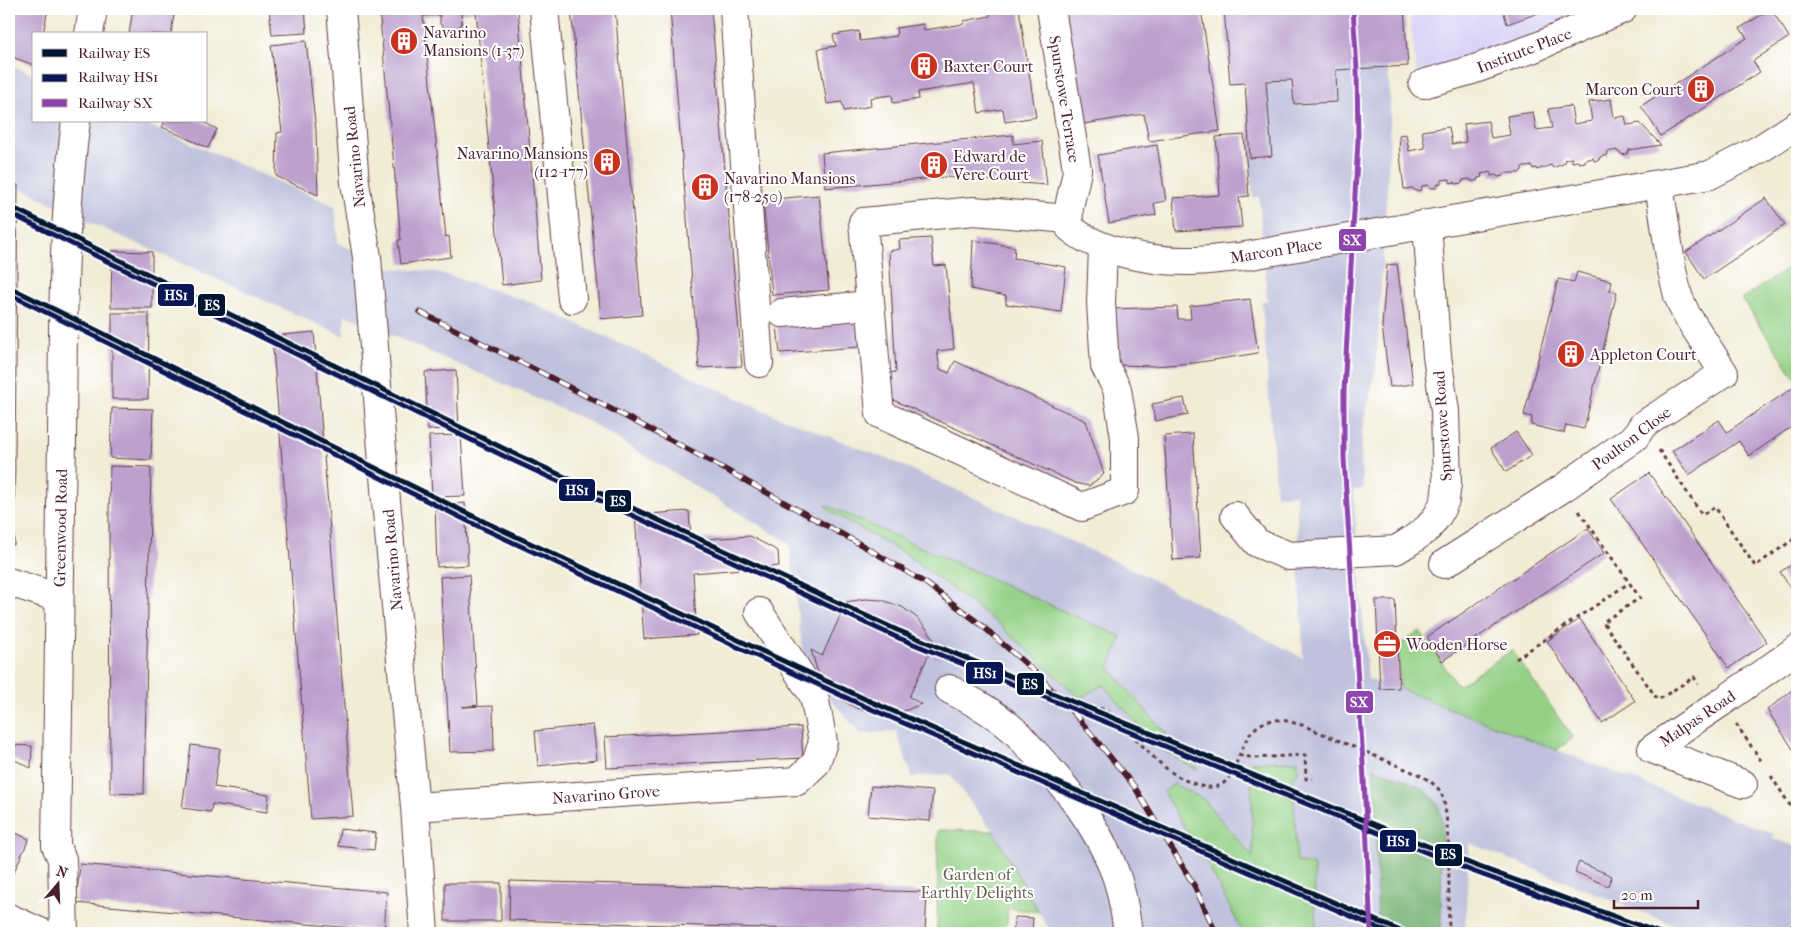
<svg xmlns="http://www.w3.org/2000/svg" width="1806" height="942" font-family="'IM FELL French Canon',serif">
	<style>
		.built { fill: #dad6f7 }
		.industrial { fill: #c0c2dd }
		.green { fill: #94d187; stroke: #6f7859 }
		.forest { fill: #77b374; stroke: #606950 }
		.building { fill: #bca0ce }
		.lines { fill: none; stroke-linecap: round; stroke-linejoin: round }
		.minor-casing { stroke: #633e44; stroke-width: 30 }
		.major-casing { stroke: #633e44; stroke-width: 30 }
		.path { stroke: #633e44; stroke-width: 3; stroke-dasharray: 4 4; stroke-linecap: butt }
		.minor { stroke: #fff; stroke-width: 28 }
		.major { stroke: #fff; stroke-width: 28 }
		.rail-casing { stroke: #4a1f2b; stroke-width: 5.5 }
		.rail { stroke: #fff; stroke-width: 4; stroke-dasharray: 11; stroke-linecap: butt }
		.rail-1-casing { stroke: #fff; stroke-width: 9 }
		.rail-2-casing { stroke: #fff; stroke-width: 9 }
		.rail-3-casing { stroke: #fff; stroke-width: 9 }
		.rail-1 { stroke: #011633; stroke-width: 5 }
		.rail-2 { stroke: #091855; stroke-width: 5 }
		.rail-3 { stroke: #8e44ad; stroke-width: 5 }
		.labels { text-anchor: middle; stroke-width: 4; stroke-linejoin: round; paint-order: stroke }
		.poi-label { font-size: 16px; fill: #4a1f2b; stroke: #fff; text-anchor: start }
		.street-label { font-size: 16px; fill: #4a1f2b; stroke: #fff }
		.park-label { font-size: 16px; fill: #645d4b; stroke: #fff }
		.line-badge { stroke: #fff; stroke-width: 2 }
		.badge-label { font-size: 14px; text-anchor: middle; font-weight: bold; fill: #fff }
	</style>
	<rect width="100%" height="100%" fill="#fff"/>
	<filter id="ink" filterUnits="userSpaceOnUse"><feTurbulence type="fractalNoise" baseFrequency=".02" numOctaves="2"/><feDisplacementMap in="SourceGraphic" scale="10" xChannelSelector="R" yChannelSelector="G"/><feConvolveMatrix kernelMatrix="1 2 1 2 8 2 1 2 1" color-interpolation-filters="sRGB"/></filter>
	<filter id="wash" filterUnits="userSpaceOnUse"><feTurbulence type="fractalNoise" baseFrequency=".0096" numOctaves="4" result="noise"/><feDisplacementMap in="SourceGraphic" scale="20" xChannelSelector="R" yChannelSelector="G"/><feGaussianBlur stdDeviation="1.12" result="paint"/><feColorMatrix in="noise" values="0 0 0 0 0 0 0 0 0 0 0 0 0 0 0 0 0 1.4 0 .05"/><feComposite in="paint" operator="in"/></filter>
	<g filter="url(#wash)">
		<rect width="100%" height="100%" fill="#f1ecd5"/>
		<path class="built" d="M1409 9H1589L1478 58 1417 73Z"/>
		<path class="industrial" d="M1224 9H1384L1390 102V141L1376 368 1362 433 1361 458 1363 489 1353 490 1368 679 1400 689 1774 834 1773 838 1797 847V933H1695L1469 843 1465 933H1051L1039 912 990 832 992 830 949 774 912 777 896 731 861 734 831 700 804 664 789 543 586 420 345 315 344 336 89 222 9 182V64L34 75V121H139L335 206 338 243 390 268 438 272 532 303 774 415 890 460 1132 569 1303 658 1296 494 1276 495 1262 301 1267 300 1259 197H1253L1245 83 1230 84Z"/>
		<path class="green" d="M1792 265 1797 272V381L1742 299Z
			M826 505 1122 637 1109 668 1198 771 1157 746 1103 685 1080 698 995 621 907 555 830 511Z
			M1420 631 1458 686 1512 650 1573 738 1557 750 1400 689 1399 645Z
			M1298 761V773L1293 774 1297 862 1314 865 1316 933H1243L1210 869 1163 792 1174 784 1203 799 1253 857 1251 762Z
			M938 830 993 831 1039 912 1008 908 1006 933 937 930Z"/>
		<path class="forest" d="M1374 768C1396 777 1426 784 1438 805 1440 810 1441 816 1442 821L1441 933H1378Z"/>
		<g id="blocks">
			<path class="building" d="M9 9H48L43 34H34V65L9 56Z
				M133 9H175L171 34H129Z
				M269 9H305L307 33 272 35Z
				M379 9H518L541 280 502 285 476 11 461 13 462 23 458 28 447 30 440 24V15L423 16 446 237 449 236 451 257 401 264 398 240H401Z
				M571 9H615L642 315 601 319Z
				M670 9H711L742 366 699 368Z
				M989 9H1019L1036 117 1005 122 1003 109 979 113 974 83 918 92 919 99 893 103 892 95 870 98 871 106 844 111 842 102 827 104 818 49 836 46 833 35 859 31 860 41 897 36 896 28 923 24 924 30 964 24V21L990 16Z
				M1064 9H1201L1220 131 1149 141 1144 114 1084 124Z
				M1224 9H1404L1408 66 1336 70 1337 102 1294 104 1292 80 1266 81 1272 156 1250 158 1245 83 1230 84Z
				M1503 9H1550L1507 24Z
				M1771 9 1789 37 1753 61 1760 72 1661 136 1641 106 1747 38 1740 28Z
				M306 41 316 131 318 195 276 176 277 133 282 132 271 45Z
				M1611 99 1614 118 1625 116 1627 125 1640 123 1661 145 1629 150 1627 154 1622 155 1620 152H1617V150L1607 152 1608 155 1600 157 1599 160 1594 161 1593 158 1585 160V162L1579 163 1578 161 1572 162V158L1564 160 1565 163 1553 168 1551 165 1537 170 1536 168 1533 169 1532 166 1526 167H1522V170L1519 173H1506L1504 174 1503 176 1498 177 1496 175 1491 176V172L1481 174 1482 177 1478 178 1477 181H1471L1470 179 1463 180 1462 183 1456 184 1455 182 1450 183V179L1441 180V183L1438 184 1436 188H1431L1429 185 1422 186 1421 190 1415 191 1413 188 1404 189 1400 155 1399 135 1406 134 1409 151 1425 148 1422 131 1449 127 1452 144 1466 142 1464 124 1488 121 1491 138 1510 135 1507 116 1533 112 1536 130 1552 128 1548 109 1571 106 1574 124 1592 121 1589 102Z
				M165 121H201L217 129 208 148 162 127Z
				M1013 135V144L1042 141 1047 185 945 177 825 188 822 153Z
				M1244 135 1249 196 1239 197 1242 227 1176 231 1173 198 1220 195 1216 137Z
				M1157 145 1166 201 1154 203 1156 215 1109 223 1098 155Z
				M9 185H18L14 545H9Z
				M819 195 829 290 772 295 763 200Z
				M1766 198 1785 225 1704 279 1686 252Z
				M1797 214V226L1792 218Z
				M931 238 934 266 946 265 954 349 937 351 940 369 949 373 955 361 1086 421 1104 474 1089 486 1075 483 889 398 887 373 896 372 889 251 900 249 899 240Z
				M973 240 1015 247 1014 258 1066 267 1061 312 1006 304V296L971 289Z
				M112 251 152 252V308H111Z
				M1397 264 1413 384 1390 387 1382 326 1387 265Z
				M1577 272 1612 281 1610 291 1617 292 1584 429 1566 425 1564 433 1531 425 1532 417 1524 415 1558 279 1574 282Z
				M1250 299 1258 353 1194 363 1154 366 1117 365 1110 309 1177 307 1178 319H1191L1190 306Z
				M112 313H149L148 399H112Z
				M870 319 872 346 780 353 777 326Z
				M314 332 353 816 311 819 272 336Z
				M456 370 459 428 428 430 425 372Z
				M1794 387 1797 392V423L1749 456 1739 441 1689 475 1672 451 1719 420 1727 432Z
				M1184 398 1188 415 1155 421 1152 404Z
				M112 408 153 409 151 460 110 458Z
				M1516 432 1532 455 1506 472 1491 448Z
				M1193 434 1201 558 1173 560 1164 436Z
				M461 435 465 496 432 497 429 436Z
				M110 466 151 467 144 794 110 793 109 514Z
				M1649 473 1767 642 1729 668 1611 499Z
				M465 503 468 565 437 567 435 505Z
				M689 511 691 540 750 536 778 551 779 566 693 573 697 635 644 639 635 515Z
				M1588 528 1604 553 1442 661 1427 637Z
				M1797 561V598L1780 572Z
				M469 575 478 705 462 707 493 706 494 751 450 752 440 577Z
				M865 599 882 600 902 607 916 617 927 629 935 642 942 659 929 654 909 697 921 704 907 710 892 714H874L856 708 840 699 828 687 817 670 811 650 822 656 841 614 829 609 846 602Z
				M1376 600H1395L1399 688 1380 689Z
				M9 606H13L10 701H9Z
				M1580 619 1635 701 1602 723 1547 641Z
				M1797 686V755L1767 710Z
				M593 725 597 760 538 766 535 731Z
				M801 727 803 758 607 768 605 737Z
				M9 745 32 746 31 768 9 757Z
				M191 745 220 749 214 787 269 795 267 812 212 804 211 812 182 808Z
				M871 786 933 791 930 821 868 816Z
				M340 829 376 833 374 850 338 846Z
				M9 830 29 839 13 874 9 872Z
				M1579 862 1612 876 1608 886 1575 872Z
				M80 864 387 892 384 931 76 903Z
				M510 881 927 892 925 933 509 920Z
				M445 883H501V921H445Z
				M1015 917 1033 918 1032 933H1013Z"/>
		</g>
	</g>
	<g filter="url(#ink)">
		<use href="#blocks" fill-opacity="0" stroke="#633e44" stroke-width="1"/>
		<g class="lines">
			<defs>
				<path id="minor" d="M341 9 355 183 367 257 386 501 415 807 424 933
					M544 9 572 299
					M734 9 759 363
					M1051 9 1077 169C1075 189 1065 208 1070 228 1099 252 1149 261 1186 261 1204 262 1222 258 1240 257L1710 175 1760 149 1797 125
					M89 34 93 9
					M1423 84 1472 70 1534 48 1623 9
					M1068 219 974 211 863 222 880 414 1082 507 1125 491V438L1117 389 1105 366 1101 303 1103 247
					M782 313 870 305
					M1235 516 1257 543 1289 556 1396 550 1412 540 1428 528 1438 515 1445 500 1447 483 1445 411 1437 356 1427 225
					M1444 564 1563 488 1635 437 1643 425 1724 373 1686 314 1678 296 1672 270 1659 185
					M9 582 59 598
					M949 689C970 700 992 711 1010 727 1019 734 1026 744 1034 752 1066 787 1097 825 1114 870 1122 890 1125 912 1128 933
					M1743 784 1652 749 1722 702 1797 649
					M415 807 797 781 816 763 823 742 814 696 759 612
					M64 933 62 859 56 846C58 710 60 574 62 438 63 332 62 226 76 121"/>
				<path id="major" d="M9 918 42 933"/>
			</defs>
			<use href="#minor" class="minor-casing"/>
			<use href="#major" class="major-casing"/>
			<path class="path" d="M1659 450 1702 515 1715 507 1755 566 1797 537
				M1579 511 1640 598 1603 622 1658 700 1694 677 1698 684
				M1516 659 1629 583
				M1079 719C1086 712 1092 706 1102 709 1113 713 1120 724 1128 731 1148 751 1165 773 1192 783 1250 806 1225 728 1273 720 1283 719 1293 723 1302 725L1422 776C1428 780 1435 784 1440 791 1452 810 1448 905 1449 933
				M1736 724 1762 762
				M1239 755 1254 758 1305 755 1306 779H1312
				M1771 776 1797 816
				M1795 852 1797 853"/>
			<use href="#minor" class="minor"/>
			<use href="#major" class="major"/>
			<defs>
				<path id="rail" d="M420 312 542 373 699 455 867 548 927 584 980 624 1035 672 1079 719 1134 786 1195 887 1216 933"/>
			</defs>
			<use href="#rail" class="rail-casing"/>
			<use href="#rail" class="rail"/>
			<defs>
				<path id="rail-1" d="M9 206 515 454 897 630 1474 865 1660 933
					M9 287 485 522 865 699 1405 933"/>
				<path id="rail-2" d="M9 213 512 460 894 636 1472 871 1642 933
					M9 294 482 528 862 705 1390 933"/>
				<path id="rail-3" d="M1353 9 1357 69 1358 141 1344 391V458L1364 779 1371 933"/>
			</defs>
			<use href="#rail-1" class="rail-1-casing"/>
			<use href="#rail-2" class="rail-2-casing"/>
			<use href="#rail-3" class="rail-3-casing"/>
			<use href="#rail-1" class="rail-1"/>
			<use href="#rail-2" class="rail-2"/>
			<use href="#rail-3" class="rail-3"/>
		</g>
	</g>
	<defs>
		<symbol id="building-disc" viewBox="-11 -11 22 22"><circle r="9.5" fill="#c8321e" stroke="#fff"/><path d="M-4-6H4V6H1V3H-1V6H-4ZM-2.5-4.3h1.7v1.8h-1.7ZM.8-4.3h1.7v1.8H.8ZM-2.5-1h1.7V.8h-1.7ZM.8-1h1.7V.8H.8Z" fill="#fff"/></symbol>
		<symbol id="office-disc" viewBox="-11 -11 22 22"><circle r="9.5" fill="#c8321e" stroke="#fff"/><path d="M-6-3h4V-5.5h4V-3h4V5H-6ZM-1-4.5V-3h2v-1.5ZM-6 0V1H6V0Z" fill="#fff"/></symbol>
	</defs>
	<g fill-rule="evenodd">
		<use href="#building-disc" x="388" y="25" width="32" height="32"/>
		<use href="#building-disc" x="908" y="50" width="32" height="32"/>
		<use href="#building-disc" x="1685" y="73" width="32" height="32"/>
		<use href="#building-disc" x="591" y="146" width="32" height="32"/>
		<use href="#building-disc" x="918" y="149" width="32" height="32"/>
		<use href="#building-disc" x="689" y="171" width="32" height="32"/>
		<use href="#building-disc" x="1555" y="338" width="32" height="32"/>
		<use href="#office-disc" x="1371" y="628" width="32" height="32"/>
	</g>
	<g class="labels">
		<g class="poi-label">
			<text x="423" y="38">Navarino<tspan x="423" dy="18">Mansions (1-37)</tspan></text>
			<text x="943" y="72">Baxter Court</text>
			<text x="1682" y="95" text-anchor="end">Marcon Court</text>
			<text x="588" y="159" text-anchor="end">Navarino Mansions<tspan x="588" dy="18">(112-177)</tspan></text>
			<text x="953" y="162">Edward de<tspan x="953" dy="18">Vere Court</tspan></text>
			<text x="724" y="184">Navarino Mansions<tspan x="724" dy="18">(178-250)</tspan></text>
			<text x="1590" y="360">Appleton Court</text>
			<text x="1406" y="650">Wooden Horse</text>
		</g>
		<g class="street-label">
			<text transform="translate(1524 50) rotate(-21)" y="6">Institute Place</text>
			<text transform="translate(1065 99) rotate(81)" y="6">Spurstowe Terrace</text>
			<text transform="translate(354 157) rotate(-96)" y="6">Navarino Road</text>
			<text transform="translate(1276 250) rotate(-9)" y="6">Marcon Place</text>
			<text transform="translate(1442 426) rotate(-94)" y="6">Spurstowe Road</text>
			<text transform="translate(1631 438) rotate(-37)" y="6">Poulton Close</text>
			<text transform="translate(60 528) rotate(-89)" y="6">Greenwood Road</text>
			<text transform="translate(392 560) rotate(-95)" y="6">Navarino Road</text>
			<text transform="translate(1697 718) rotate(-34)" y="6">Malpas Road</text>
			<text transform="translate(606 794) rotate(-4)" y="6">Navarino Grove</text>
		</g>
		<g class="park-label">
			<text x="977" y="880">Garden of<tspan x="977" dy="18">Earthly Delights</tspan></text>
		</g>
	</g>
	<g class="line-badge">
		<rect x="1338" y="228" width="29" height="24" rx="5" fill="#8e44ad"/>
		<rect x="157" y="283" width="38" height="24" rx="5" fill="#091855"/>
		<rect x="197" y="293" width="29" height="24" rx="5" fill="#011633"/>
		<rect x="558" y="478" width="38" height="24" rx="5" fill="#091855"/>
		<rect x="604" y="489" width="28" height="24" rx="5" fill="#011633"/>
		<rect x="965" y="661" width="39" height="24" rx="5" fill="#091855"/>
		<rect x="1016" y="672" width="29" height="24" rx="5" fill="#011633"/>
		<rect x="1345" y="690" width="29" height="24" rx="5" fill="#8e44ad"/>
		<rect x="1379" y="829" width="38" height="24" rx="5" fill="#091855"/>
		<rect x="1434" y="843" width="29" height="24" rx="5" fill="#011633"/>
	</g>
	<g class="badge-label">
		<text x="1352" y="245">SX</text>
		<text x="176" y="300">HS1</text>
		<text x="212" y="310">ES</text>
		<text x="577" y="495">HS1</text>
		<text x="618" y="506">ES</text>
		<text x="985" y="678">HS1</text>
		<text x="1030" y="689">ES</text>
		<text x="1359" y="707">SX</text>
		<text x="1398" y="846">HS1</text>
		<text x="1448" y="859">ES</text>
	</g>
	<rect width="1806" height="942" fill="none" stroke="#fff" stroke-width="30"/>
	<rect x="32" y="32" width="175" height="90" fill="#ffffff" stroke="#b7a5aa"/>
	<rect x="42" y="49" width="25" height="8" fill="#011633" stroke="#b7a5aa"/>
	<text x="78" y="58" font-size="15" fill="#4a1f2b">Railway ES</text>
	<rect x="42" y="74" width="25" height="8" fill="#091855" stroke="#b7a5aa"/>
	<text x="78" y="82" font-size="15" fill="#4a1f2b">Railway HS1</text>
	<rect x="42" y="99" width="25" height="8" fill="#8e44ad" stroke="#b7a5aa"/>
	<text x="78" y="108" font-size="15" fill="#4a1f2b">Railway SX</text>
	<g transform="translate(58 884) rotate(19)" stroke="#ffffff" stroke-width="4" paint-order="stroke">
	<path d="M0-4L9 19L0 12L-9 19Z" fill="#4a1f2b"/>
	<text y="-8" font-size="14" font-weight="bold" text-anchor="middle" fill="#4a1f2b">N</text>
	</g>
	<path d="M1614 900v8h84v-8" fill="none" stroke="#4a1f2b" stroke-width="2.5"/>
	<text x="1621" y="900" font-size="15" fill="#4a1f2b" stroke="#ffffff" stroke-width="4" paint-order="stroke">20 m</text>
</svg>
